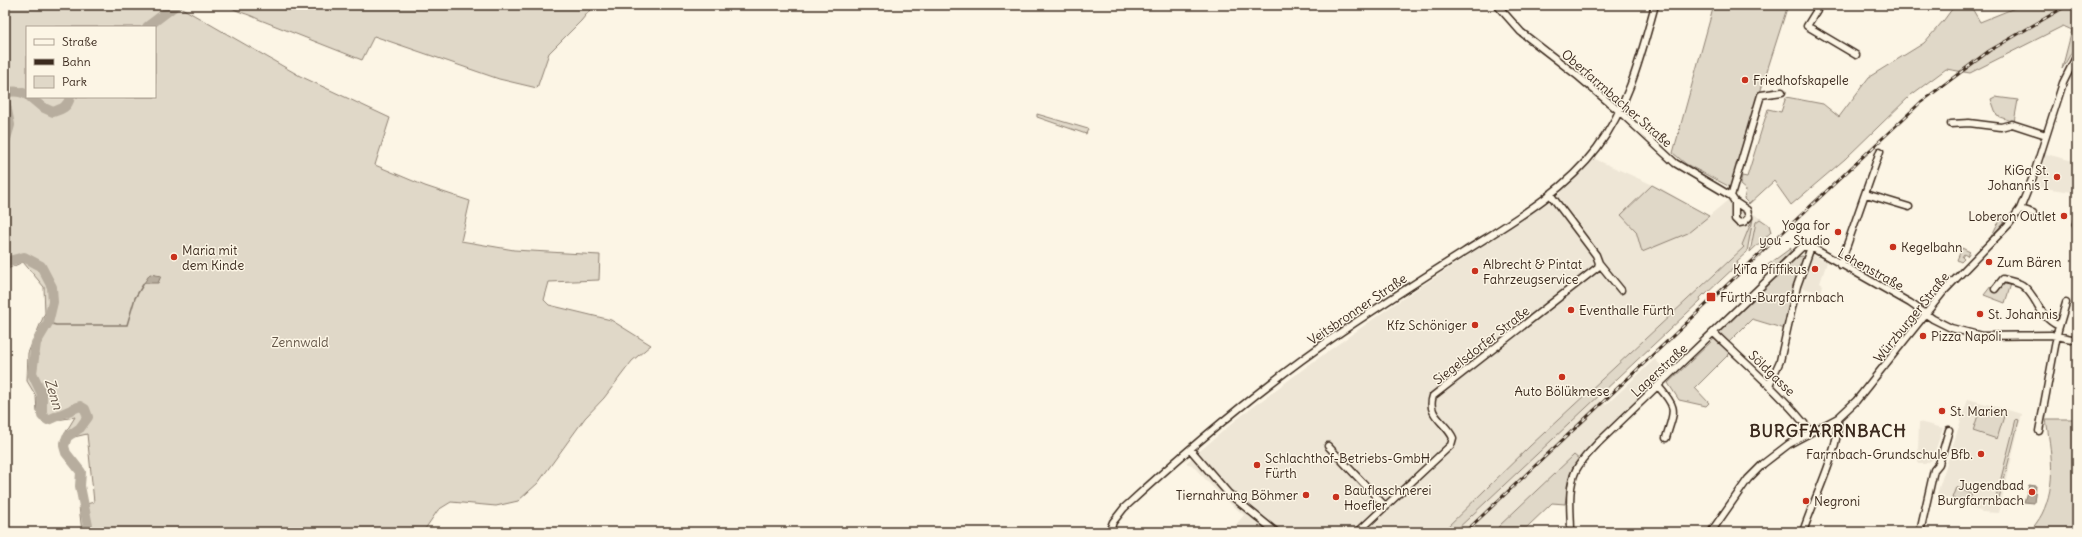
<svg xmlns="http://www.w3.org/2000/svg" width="2082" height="537" font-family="Delius,sans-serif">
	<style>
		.built { fill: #eee6d6 }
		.green { fill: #e0d8c8; stroke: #8e8173; fill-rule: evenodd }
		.water { fill: #b7ad9e; stroke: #85796b }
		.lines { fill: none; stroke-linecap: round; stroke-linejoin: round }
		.stream { stroke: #85796b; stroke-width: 1.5 }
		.river { stroke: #b7ad9e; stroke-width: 10 }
		.minor-casing { stroke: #3b2a1e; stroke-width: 9 }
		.minor { stroke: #fcf5e5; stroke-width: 6 }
		.rail-casing { stroke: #3b2a1e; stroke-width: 3 }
		.rail { stroke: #fcf5e5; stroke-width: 1.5; stroke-dasharray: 4.5; stroke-linecap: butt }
		.poi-dot { fill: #c8321e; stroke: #fcf5e5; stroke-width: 1.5 }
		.labels { text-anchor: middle; stroke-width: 3; stroke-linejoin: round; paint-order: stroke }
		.poi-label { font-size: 13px; fill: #3b2a1e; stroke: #fcf5e5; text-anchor: start }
		.street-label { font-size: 13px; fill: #3b2a1e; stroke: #fcf5e5 }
		.park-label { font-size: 13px; fill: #645648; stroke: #fcf5e5 }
		.water-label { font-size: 14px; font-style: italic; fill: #605144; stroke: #fcf5e5 }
		.district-label { font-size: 17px; font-weight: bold; letter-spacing: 1px; fill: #3b2a1e; stroke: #fcf5e5 }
	</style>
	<rect width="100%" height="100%" fill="#fcf5e5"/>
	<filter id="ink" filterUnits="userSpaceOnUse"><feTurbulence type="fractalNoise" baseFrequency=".025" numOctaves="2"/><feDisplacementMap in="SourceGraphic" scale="8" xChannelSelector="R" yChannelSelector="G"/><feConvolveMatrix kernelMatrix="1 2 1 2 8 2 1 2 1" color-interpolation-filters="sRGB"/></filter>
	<g filter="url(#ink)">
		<path class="built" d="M2046 154 2077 162 2073 192 2036 187Z
			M1595 159 1662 189 1709 216 1729 199 1762 219 1759 235 1739 251 1530 446 1442 532H1230L1244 515 1221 496 1192 465 1186 463 1236 420 1306 367 1393 305 1555 198Z
			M1811 254 1827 262 1820 283 1823 285 1821 293 1800 287Z
			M1655 359 1662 367 1656 374 1661 380 1603 434 1580 460 1574 455 1499 527H1527L1526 532H1454L1597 397 1606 405Z
			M1968 399 2022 414 1999 513 1982 512 1937 494Z
			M1919 422 1943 428 1932 460 1925 464H1918V454H1920V451L1918 450Z"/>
		<path class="green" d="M5 5H182L180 7 300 76 390 118 375 165 425 186 470 201 461 241 514 250 600 255 599 280 549 282 544 300 549 305 611 320 651 345 632 361 604 398 585 418 538 483 518 501 496 506 451 502 438 510 423 532H82L79 506 94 502 87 434 61 440 75 417 45 422 37 412 36 396 27 381 28 353 45 313 44 287 23 262 5 270ZM27 27H155V97H27Z
			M228 5H594L581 21 549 53 537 88 499 79 374 36 362 60 258 19C247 13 238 13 228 5Z
			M1714 5H1788L1730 187 1686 164 1673 153Z
			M1955 5H1970L1980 22 2022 5H2077V43L2062 69 2072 30 2063 26 1970 73 1946 69 1911 95 1845 159 1791 205 1774 181 1749 204 1744 199 1746 190 1740 185 1742 176 1747 177 1768 109 1781 112 1786 97 1823 104 1839 117 1869 77 1924 43 1944 20Z
			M1995 97 2018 100 2014 122 1997 116 1991 99Z
			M1037 114 1088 129 1086 134 1037 117Z
			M1652 185 1709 216 1688 233 1642 252 1636 231 1621 215Z
			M2006 215 2005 221 1991 237 1997 225Z
			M1753 218 1747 252 1737 261 1738 264 1705 295 1704 294 1700 298 1701 300 1454 532H1442L1530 446 1744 247 1742 245Z
			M1760 219 1769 225 1771 232 1750 252 1756 222Z
			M1791 248 1790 252 1770 272 1765 267Z
			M1962 248 1970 252 1967 256 1964 254 1962 257 1964 259 1961 262 1957 260Z
			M1802 256 1803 258 1796 280 1785 329 1752 319 1729 342 1719 333 1798 257Z
			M2001 281 2011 284 2005 303 1984 295 1991 286 1995 289Z
			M1714 339 1730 353 1695 388 1709 403 1706 406 1679 400 1668 383Z
			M1980 409 2004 416 1997 439 1973 431Z
			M2016 419 2019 420 1998 503 1995 502Z
			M2046 419H2077V532H2030C2034 526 2039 520 2042 514 2057 484 2051 450 2046 419Z
			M1574 455 1580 460 1570 474 1565 504 1552 503 1527 527H1498Z
			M1956 487 1972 494 1967 505 1952 498Z"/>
		<path class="water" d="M150 274 161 276 158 283H144Z
			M2029 485 2036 486 2034 503 2024 502Z"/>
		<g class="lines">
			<path class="stream" d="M48 323 56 325H127L135 298 144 283"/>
			<path class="river" d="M147 27 176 5
				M5 97 8 92C15 91 21 91 27 95
				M30 97 42 107 53 112C62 109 68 107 70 97
				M5 100 10 125 5 142
				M5 262 24 257 41 266 52 287 53 302 48 323 36 343 32 373 42 394V416L48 420 80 406 85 409 88 417 80 428 67 437 64 446 66 453 81 472 80 486 88 526 87 532"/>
			<defs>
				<path id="minor" d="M1497 5 1521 32 1579 77 1619 111 1675 163 1731 196 1735 202 1747 210 1749 217 1744 222 1739 223 1735 219V202
					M1820 5 1807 26 1856 55
					M1951 124 1969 123 2001 127 2012 124 2046 135
					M1866 194 1909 207
					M1731 196 1761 95 1782 92
					M2020 209 2033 213
					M2076 224 2077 221
					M1599 263 1621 290
					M1840 265 1880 151
					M1995 289 2003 279C2009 281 2017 282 2022 285 2038 296 2037 316 2059 326
					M1714 333C1747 365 1783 395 1811 432
					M1769 385 1780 361 1797 286 1811 247
					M1658 386C1679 410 1674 410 1666 438
					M2039 431 2058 330 2066 303
					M1328 446 1386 507
					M1190 449 1228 493 1276 532
					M1109 532 1113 522 1124 508C1192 445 1264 385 1341 332 1381 305 1423 278 1464 252 1511 222 1563 193 1597 148 1629 105 1641 55 1655 5
					M1358 532 1451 445 1453 438C1446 422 1426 416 1433 396L1598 267 1599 263 1596 255 1550 194
					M1571 532C1571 512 1567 489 1576 470 1581 460 1591 451 1598 443L1802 247H1811L1910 303 1933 319 1951 328 1982 336 2051 335 2077 340
					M1711 532 1748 479 1763 464 1789 444 1838 418 1856 401 1944 291 2009 224 2020 209 2033 177 2063 83 2077 55
					M1803 532C1813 500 1840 450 1838 418
					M1920 532 1934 470 1939 464 1949 430"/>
			</defs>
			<use href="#minor" class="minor-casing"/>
			<use href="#minor" class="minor"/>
			<defs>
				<path id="rail" d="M1465 532 1921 102 1989 51 2068 5"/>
			</defs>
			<use href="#rail" class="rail-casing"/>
			<use href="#rail" class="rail"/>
		</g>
	</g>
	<g class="poi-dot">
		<circle cx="1745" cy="80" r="4"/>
		<circle cx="2057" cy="177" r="4"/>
		<circle cx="2064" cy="216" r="4"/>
		<circle cx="1838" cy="232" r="4"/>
		<circle cx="1893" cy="247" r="4"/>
		<circle cx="174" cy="257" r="4"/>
		<circle cx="1989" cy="262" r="4"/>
		<circle cx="1815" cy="269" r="4"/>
		<circle cx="1475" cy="271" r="4"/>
		<rect x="1706" y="292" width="10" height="10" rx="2"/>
		<circle cx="1571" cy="310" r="4"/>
		<circle cx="1980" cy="314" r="4"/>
		<circle cx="1475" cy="325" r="4"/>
		<circle cx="1923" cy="336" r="4"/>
		<circle cx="1562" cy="377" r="4"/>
		<circle cx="1942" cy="411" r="4"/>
		<circle cx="1981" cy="454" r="4"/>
		<circle cx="1257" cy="465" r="4"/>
		<circle cx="2032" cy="492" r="4"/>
		<circle cx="1306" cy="495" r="4"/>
		<circle cx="1336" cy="497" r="4"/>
		<circle cx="1806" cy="501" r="4"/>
	</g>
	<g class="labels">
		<g class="poi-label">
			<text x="1753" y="85">Friedhofskapelle</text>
			<text x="2049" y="175" text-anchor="end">KiGa St.<tspan x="2049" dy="15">Johannis I</tspan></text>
			<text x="2056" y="221" text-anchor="end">Loberon Outlet</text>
			<text x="1830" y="230" text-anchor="end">Yoga for<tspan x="1830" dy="15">you - Studio</tspan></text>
			<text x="1901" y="252">Kegelbahn</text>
			<text x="182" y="255">Maria mit<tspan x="182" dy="15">dem Kinde</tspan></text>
			<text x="1997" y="267">Zum Bären</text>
			<text x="1483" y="269">Albrecht &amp; Pintat<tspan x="1483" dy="15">Fahrzeugservice</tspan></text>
			<text x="1807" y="274" text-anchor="end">KiTa Pfiffikus</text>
			<text x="1720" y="302">Fürth-Burgfarrnbach</text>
			<text x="1579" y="315">Eventhalle Fürth</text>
			<text x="1988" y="319">St. Johannis</text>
			<text x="1467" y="330" text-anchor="end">Kfz Schöniger</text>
			<text x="1931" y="341">Pizza Napoli</text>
			<text x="1562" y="396" text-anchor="middle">Auto Bölükmese</text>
			<text x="1950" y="416">St. Marien</text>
			<text x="1973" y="459" text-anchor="end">Farrnbach-Grundschule Bfb.</text>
			<text x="1265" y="463">Schlachthof-Betriebs-GmbH<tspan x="1265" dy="15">Fürth</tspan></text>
			<text x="2024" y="490" text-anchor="end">Jugendbad<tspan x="2024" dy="15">Burgfarrnbach</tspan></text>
			<text x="1344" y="495">Bauflaschnerei<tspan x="1344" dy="15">Hoefler</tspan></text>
			<text x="1298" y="500" text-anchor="end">Tiernahrung Böhmer</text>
			<text x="1814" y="506">Negroni</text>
		</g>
		<g class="street-label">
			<text transform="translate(1617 98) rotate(41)" y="5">Oberfarrnbacher Straße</text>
			<text transform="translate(1871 269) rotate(29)" y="5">Lehenstraße</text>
			<text transform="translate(1357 309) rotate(-34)" y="5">Veitsbronner Straße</text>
			<text transform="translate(1911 317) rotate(-51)" y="5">Würzburger Straße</text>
			<text transform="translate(1481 345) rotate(-38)" y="5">Siegelsdorfer Straße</text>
			<text transform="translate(1659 370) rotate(-43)" y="5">Lagerstraße</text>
			<text transform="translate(1772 373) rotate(44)" y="5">Söldgasse</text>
		</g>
		<g class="park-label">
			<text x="300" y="347">Zennwald</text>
		</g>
		<g class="water-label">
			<text transform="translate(54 394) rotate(73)" y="5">Zenn</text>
		</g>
		<g class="district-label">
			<text x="1828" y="437">BURGFARRNBACH</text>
		</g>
	</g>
	<rect width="2082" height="537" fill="none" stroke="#fcf5e5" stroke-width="20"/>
	<rect x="10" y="10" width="2062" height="517" fill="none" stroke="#3b2a1e" stroke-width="1.5" filter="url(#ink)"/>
	<rect x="26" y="26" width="130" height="72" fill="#fcf5e5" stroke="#afa495"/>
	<rect x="34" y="39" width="20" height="6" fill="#fcf5e5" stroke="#afa495"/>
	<text x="62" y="46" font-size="12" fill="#3b2a1e">Straße</text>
	<rect x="34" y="59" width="20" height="6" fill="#3b2a1e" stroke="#afa495"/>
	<text x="62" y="66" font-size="12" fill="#3b2a1e">Bahn</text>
	<rect x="34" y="76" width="20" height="12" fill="#e0d8c8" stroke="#afa495"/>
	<text x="62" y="86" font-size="12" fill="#3b2a1e">Park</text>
</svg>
